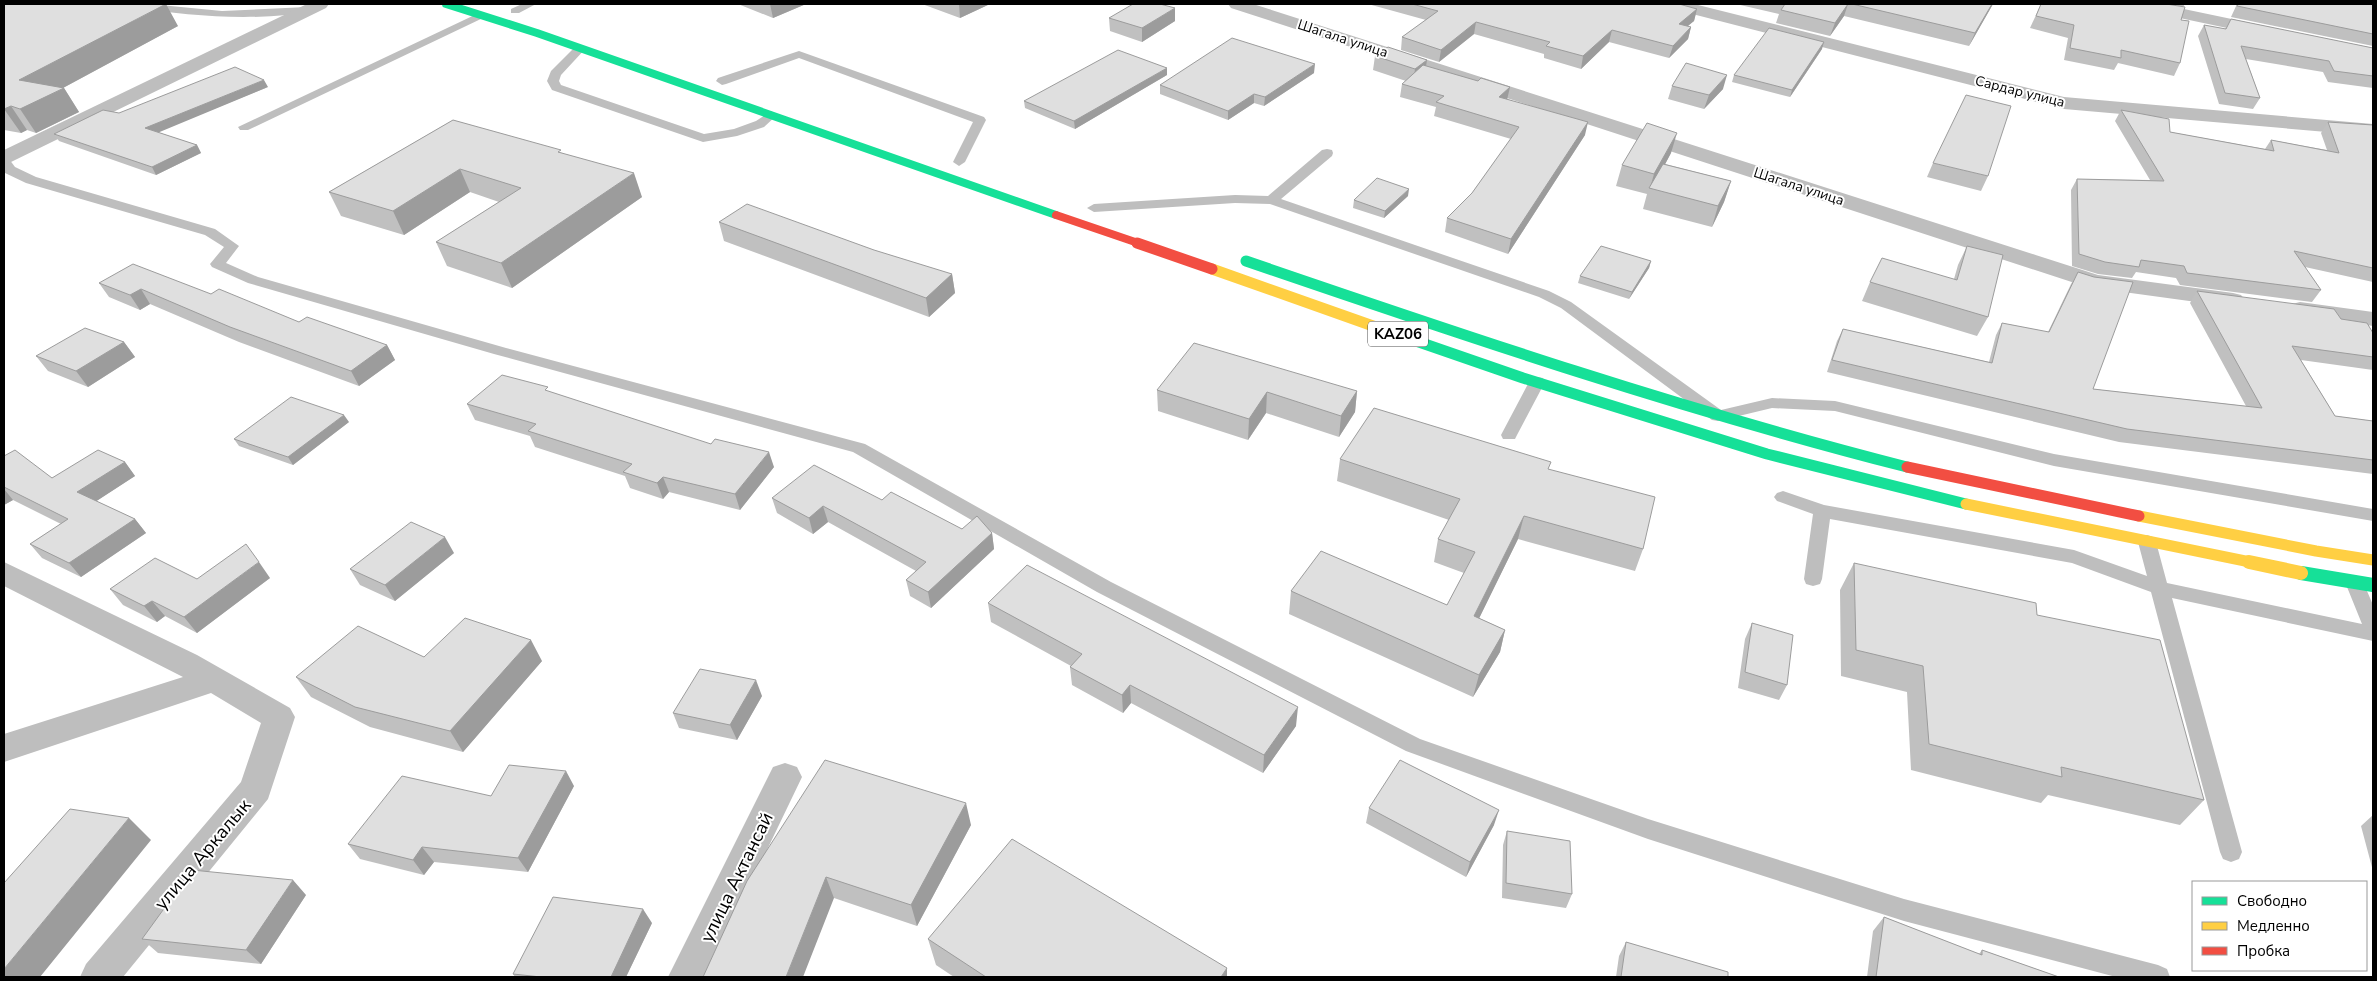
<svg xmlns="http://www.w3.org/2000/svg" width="2377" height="981" font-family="'Nunito Sans',sans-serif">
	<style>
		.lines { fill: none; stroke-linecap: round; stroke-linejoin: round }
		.lane { fill: #bebebe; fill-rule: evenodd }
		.street { fill: #bebebe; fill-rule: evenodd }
		.fast-far2 { stroke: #16e098; stroke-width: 8 }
		.fast-far1 { stroke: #16e098; stroke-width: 11 }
		.fast { stroke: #16e098; stroke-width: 14 }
		.slow-far1 { stroke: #ffcf43; stroke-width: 11 }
		.slow { stroke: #ffcf43; stroke-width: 14 }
		.jam-far1 { stroke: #f24e42; stroke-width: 8 }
		.jam { stroke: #f24e42; stroke-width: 11 }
		.wall { fill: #c0c0c0 }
		.shaded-wall { fill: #9c9c9c }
		.building { fill: #dfdfdf; stroke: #9c9c9c }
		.labels { text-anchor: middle; stroke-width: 4; stroke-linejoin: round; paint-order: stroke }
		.far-street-label { font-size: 14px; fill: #000; stroke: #fff }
		.shield { fill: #fff; stroke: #4c4c4c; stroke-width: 1 }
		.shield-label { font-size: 15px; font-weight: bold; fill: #000 }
		.near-street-label { font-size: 19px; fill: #000; stroke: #fff }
	</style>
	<rect width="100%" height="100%" fill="#fff"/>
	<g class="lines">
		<path class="lane" d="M127 4H150L222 11 307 7 312 10C307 16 295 15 287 15 234 20 184 15 132 7Z
			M522 4H536L519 13H511V9Z
			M481 12 485 13V17L248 130H240L238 127Z
			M580 45 586 48 561 75 559 81 561 85 704 134 734 129 756 121 771 111 777 115 764 127 737 136 703 142 552 90 547 81 551 71 576 46Z
			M799 51 984 117 986 120 965 162 959 166 953 162 973 122 799 58 726 84 722 85 716 81 718 78Z
			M1327 149 1332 150 1333 153 1332 156 1281 199 1549 291 1571 302 1721 410 1772 398 1835 401 2054 454 2373 509V521L2054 466 1835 411 1772 408 1718 421 1712 420 1561 308 1539 297 1270 204 1235 203 1094 212 1087 208 1094 204 1235 195 1268 196 1322 150Z
			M4 158 9 159 15 167 36 177 215 229 239 246 226 263 258 277 506 348 865 444 1111 582 1420 739 1648 819 1904 899 2158 965 2167 969 2170 977H2116L1904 921 1648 839 1406 751 1097 592 853 452 494 354 248 283 212 267 210 264 224 247 205 235 26 183 5 173Z
			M1537 377 1543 378 1545 382 1517 435 1515 439H1503L1501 435 1529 382 1531 378Z
			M1783 491 1824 505 2074 550 2147 576 2138 542 2141 537 2147 535 2153 537 2156 542 2167 583 2362 624 2345 582 2347 577 2354 575 2361 577 2373 605V641L2172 598 2242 852 2239 859 2231 862 2223 859 2220 852 2151 592 2072 563 1830 519 1822 579 1820 584 1813 586 1806 584 1804 579 1813 514 1777 501 1774 497 1777 493Z"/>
		<path class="street" d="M307 4H329L326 8 11 162 4 164V150Z
			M1228 4H1253L2098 275 2233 293 2241 295 2245 300 2241 305 2233 307 2087 287 1231 8Z
			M1666 4H1694L2064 97 2373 124V136L2064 109 1669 8Z
			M2128 4H2160L2265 26 2271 27 2274 31 2271 35 2265 36 2137 9 2131 8Z
			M2300 302 2373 312V326L2292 314 2288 309 2292 304Z
			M4 562 197 655 290 708 295 717 268 799 123 977H80L86 964 241 782 261 723 211 693 4 762V734L183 677 4 586Z
			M785 763 797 767 802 777 706 977H668L773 767Z"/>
		<path class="fast-far2" d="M446 4 537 33 1056 215"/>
		<path class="fast-far1" d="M1246 261C1465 336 1683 410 1907 467
			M1390 332 1523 378 1767 454 1966 504"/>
		<path class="fast" d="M2301 573 2373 585"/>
		<path class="slow-far1" d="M1212 269 1390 332
			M1966 504 2255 563
			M2139 516 2316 551 2373 560"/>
		<path class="slow" d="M2249 562 2301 573"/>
		<path class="jam-far1" d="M1056 215 1141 244"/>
		<path class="jam" d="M1137 243 1212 269
			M1907 467 2139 516"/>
	</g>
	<path class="wall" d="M4 4 178 26 63 88H64L79 112 36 133 27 130 21 133 4 130Z
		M738 4H806L773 18Z
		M922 4H990L960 18Z
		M1368 4H1679L1697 9 1694 21 1687 26 1691 27 1688 39 1669 58 1609 42 1581 69 1544 58V54L1474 34 1439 62 1401 50 1402 37 1426 20Z
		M1736 4H1993L1969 46 1844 16 1830 36 1776 23 1779 14Z
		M2041 4H2167L2181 20 2180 63 2174 76 2118 63 2114 70 2064 60 2068 38 2030 28Z
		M2169 4H2185L2183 7Z
		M2237 4H2373V46L2231 17Z
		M1109 18 1175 21 1142 42 1110 31Z
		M2231 19 2373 48V88L2328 82 2323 72 2246 59 2260 98 2253 109 2219 104 2198 36 2204 25 2225 29Z
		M1822 49 1790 97 1732 82 1734 75Z
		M1375 56 1426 66 1508 99 1585 135 1508 254 1445 232 1447 218 1472 193 1511 139 1434 116 1436 107 1400 97 1402 84 1406 81 1373 70Z
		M1314 73 1264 106 1254 103 1228 120 1160 94V85Z
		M1167 75 1075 129 1025 108 1024 101Z
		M1672 86 1723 89 1704 109 1668 99Z
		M268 87 157 132 197 145 201 153 156 175 59 141 54 134 119 113Z
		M2121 110 2170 132 2265 149 2271 140 2327 150 2321 133 2328 122 2373 125V282L2305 267 2321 290 2312 302 2180 285 2176 278 2136 272 2132 278 2098 274 2072 266 2071 190 2077 179 2150 180 2115 121Z
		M453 120 562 153 642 197 512 288 447 266 436 242 499 202 470 192 404 235 341 216 329 192Z
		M1671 153 1665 164 1731 181 1724 202 1712 227 1643 209 1647 194 1616 186 1622 165Z
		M1933 163 1988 176 1981 191 1927 177Z
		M1408 196 1384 218 1353 208 1354 200Z
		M719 222 952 274 955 293 929 317 724 241Z
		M1967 246 1988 317 1977 336 1862 301 1870 282 1954 279 1958 265Z
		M1651 261 1649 268 1629 299 1578 283 1580 276Z
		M2078 272 2093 389 2246 406 2190 303 2197 291 2341 319 2373 333V370L2301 360 2335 416 2373 421V474L2119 442 1827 372 1837 341 1843 329 1989 362 1996 335 2002 323 2048 332 2071 284Z
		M99 283 211 294 299 322 387 345 395 360 359 386 239 342 150 304 140 310 109 297Z
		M124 342 135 357 88 387 48 371 36 356Z
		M1157 390 1357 391 1355 412 1339 437 1266 413 1248 440 1158 411Z
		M550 392 774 467 740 510 669 492 663 499 630 488 625 476 535 447 530 436 475 420 467 404Z
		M349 422 293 465 239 446 234 439Z
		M4 456 52 478 125 462 135 476 96 501 135 519 146 533 81 577 42 558 30 544 61 524 13 500 4 505Z
		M1340 459 1549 469 1643 549 1635 571 1518 539 1479 618 1505 630 1500 652 1473 697 1289 614 1291 591 1447 605 1464 573 1434 562 1438 539 1449 520 1337 481Z
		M772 498 882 500 962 529 992 533 994 549 931 608 910 596 906 580 916 571 828 522 813 534 777 513Z
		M454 553 395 601 360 585 350 569Z
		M1854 563 2037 615 2204 800 2180 825 2048 795 2041 803 1911 770 1907 692 1841 676 1840 590Z
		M270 578 197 633 165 616 157 622 123 605 110 589 197 579Z
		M988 603 1296 726 1263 773 1131 703 1123 713 1072 685 1070 667 1071 666 991 622Z
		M1752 623 1787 685 1779 700 1738 688 1745 639Z
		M424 657 542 661 463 752 370 727 311 697 296 677Z
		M762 696 737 740 679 728 673 713Z
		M574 786 528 872 434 862 424 875 360 859 348 844 491 796Z
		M1369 808 1494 825 1466 877 1366 823Z
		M2373 815V871L2361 826Z
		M971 825 917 926 834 898 747 881Z
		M1507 831 1572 894 1566 908 1502 898 1503 845Z
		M306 895 261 964 158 953 142 939Z
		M1884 917 1979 954 1982 950 2059 977H1867L1873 931Z
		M652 923 626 977H515L513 974Z
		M928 939 1227 977H954L936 965Z
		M1626 942 1728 977H1616L1619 956Z"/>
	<path class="shaded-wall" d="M166 4 178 26 48 96 64 88 79 112 36 133 20 109 19 80Z
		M770 4H806L773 18Z
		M959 4H990L960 18Z
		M1848 4 1844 16 1830 36 1835 23Z
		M1992 4H1993L1969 46 1975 33Z
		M1175 8V21L1142 42V28Z
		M1697 9 1694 21 1676 36 1679 24Z
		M1476 22 1474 34 1439 62 1441 50Z
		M1691 27 1688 39 1669 58 1673 46Z
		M1612 30 1609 42 1581 69 1583 56Z
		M1824 42 1822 49 1790 97 1792 90Z
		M1427 60 1425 73 1413 83 1415 69Z
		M1315 64 1314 73 1264 106 1265 97Z
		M1167 68V75L1075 129 1074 121Z
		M1727 75 1723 89 1704 109 1709 95Z
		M264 80 268 87 150 136 145 128Z
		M1510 87 1507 100 1499 97Z
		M1254 94V103L1228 120V111Z
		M11 106 27 130 21 133 4 109Z
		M1588 122 1585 135 1508 254 1511 239Z
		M1677 133 1671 153 1652 189 1650 188 1654 174Z
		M197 145 201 153 156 175 152 167Z
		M460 169 470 192 404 235 393 211Z
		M634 173 642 197 512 288 501 263Z
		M1731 181 1724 202 1712 227 1718 206Z
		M1409 189 1408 196 1384 218 1385 211Z
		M1651 261 1649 268 1629 299 1632 292Z
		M952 274 955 293 929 317 926 298Z
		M141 289 150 304 140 310 130 295Z
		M124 342 135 357 88 387 76 371Z
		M387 345 395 360 359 386 351 371Z
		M1357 391 1355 412 1339 437 1341 416Z
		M1267 392 1266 413 1248 440 1249 419Z
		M344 415 349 422 293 465 288 457Z
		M769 452 774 467 740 510 735 494Z
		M125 462 135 476 89 506 77 492Z
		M663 477 669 492 663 499 657 483Z
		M4 489 13 500 4 505Z
		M823 506 828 522 813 534 809 518Z
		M1524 516 1518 539 1469 639 1474 616Z
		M135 519 146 533 81 577 69 563Z
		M992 533 994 549 931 608 928 592Z
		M445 537 454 553 395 601 385 585Z
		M259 562 270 578 197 633 184 617Z
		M152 601 165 616 157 622 144 606Z
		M1505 630 1500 652 1473 697 1479 675Z
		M531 640 542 661 463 752 450 731Z
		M756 680 762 696 737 740 730 725Z
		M1130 685 1131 703 1123 713 1122 695Z
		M1298 707 1296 726 1263 773 1264 755Z
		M566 771 574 786 528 872 518 858Z
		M966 803 971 825 917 926 911 905Z
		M1499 810 1494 825 1466 877 1470 862Z
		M129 818 151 840 40 977H4V969Z
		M422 847 434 862 424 875 413 860Z
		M826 877 834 898 803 977H786Z
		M293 880 306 895 261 964 246 950Z
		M643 909 652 923 626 977H611Z
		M1227 968V977H1221Z"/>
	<path class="building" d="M4 4H166L19 80 64 88 20 109 11 106 4 109Z
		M1133 4H1160L1175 8 1142 28 1109 18Z
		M1412 4H1679L1697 9 1679 24 1691 27 1673 46 1612 30 1583 56 1546 46 1550 42 1476 22 1441 50 1402 37 1438 11Z
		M1785 4H1848L1835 23 1781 10Z
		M1852 4H1992L1975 33Z
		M2041 4H2166L2185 7 2181 20 2189 21 2180 63 2121 50V58L2070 48 2074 25 2036 16Z
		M2238 4H2373V34L2237 6Z
		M2231 19 2373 48V76L2334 71 2329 61 2241 46 2260 98 2225 93 2204 25 2226 29Z
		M1769 28 1824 42 1792 90 1734 75Z
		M1232 38 1315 64 1265 97 1254 94 1228 111 1160 85Z
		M1388 47 1427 60 1415 69 1375 56Z
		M1118 50 1167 68 1074 121 1024 101Z
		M1686 63 1727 75 1709 95 1672 86Z
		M1423 65 1478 81 1481 78 1510 87 1499 97 1588 122 1511 239 1447 218 1472 193 1519 127 1436 102 1444 96 1402 84Z
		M235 67 264 80 145 128 197 145 152 167 54 134 103 110 119 113Z
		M1966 95 2011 106 1988 176 1933 163Z
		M2121 110 2169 119 2170 132 2274 151 2271 140 2339 153 2328 122 2373 125V268L2294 251 2321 290 2187 273 2184 266 2141 260 2139 267 2105 262 2079 254 2077 179 2164 181Z
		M453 120 561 150 558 152 634 173 501 263 436 242 521 188 460 169 393 211 329 192Z
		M1647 123 1677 133 1654 174 1622 165Z
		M1663 164 1731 181 1718 206 1649 188Z
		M1377 178 1409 189 1385 211 1354 200Z
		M747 204 874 250 952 274 926 298 719 222Z
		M1601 246 1651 261 1632 292 1580 276Z
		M1967 246 2003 255 1988 317 1870 282 1882 258 1957 280Z
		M133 264 211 294 219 289 299 322 307 317 387 345 351 371 230 327 141 289 130 295 99 283Z
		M2078 272 2094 277 2133 282 2093 389 2262 408 2197 291 2334 309 2341 319 2367 323 2373 333V357L2292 346 2335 416 2373 421V460L2127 429 1832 360 1843 329 1992 363 2002 323 2049 332Z
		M85 328 124 342 76 371 36 356Z
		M1194 343 1357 391 1341 416 1267 392 1249 419 1157 390Z
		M502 375 548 387 545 390 711 444 715 439 769 452 735 494 663 477 657 483 623 472 632 464 528 431 536 424 467 404Z
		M291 397 344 415 288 457 234 439Z
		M1374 408 1551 462 1548 469 1655 497 1643 549 1524 516 1474 616 1505 630 1479 675 1291 591 1321 551 1447 605 1475 552 1438 539 1460 499 1340 459Z
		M15 450 52 478 98 450 125 462 77 492 135 519 69 563 30 544 68 519 4 487V456Z
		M814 465 882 500 891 492 962 529 977 516 992 533 928 592 906 580 926 562 823 506 809 518 772 498Z
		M411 522 445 537 385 585 350 569Z
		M246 544 259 562 184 617 152 601 144 606 110 589 155 558 197 579Z
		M1854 563 2036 603 2037 615 2160 640 2204 800 2061 767 2062 777 1929 744 1923 666 1856 650Z
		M1027 565 1298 707 1264 755 1130 685 1122 695 1070 667 1082 654 988 603Z
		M465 618 531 640 450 731 355 707 296 677 358 626 424 657Z
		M1752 623 1793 635 1787 685 1745 672Z
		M700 669 756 680 730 725 673 713Z
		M825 760 966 803 911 905 826 877 786 977H703L747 881Z
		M1400 760 1499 810 1470 862 1369 808Z
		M509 765 566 771 518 858 422 847 413 860 348 844 402 776 491 796Z
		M70 809 129 818 4 969V883Z
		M1507 831 1570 841 1572 894 1506 883Z
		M1012 839 1227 968 1221 977H986L928 939Z
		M192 870 293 880 246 950 142 939Z
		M553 897 643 909 611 977H541L513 974Z
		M1884 917 1982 955V950L2059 977H1876Z
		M1626 942 1728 972V977H1621Z"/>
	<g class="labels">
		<g class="far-street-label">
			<text transform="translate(1343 38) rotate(18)" y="5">Шагала улица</text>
			<text transform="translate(2020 91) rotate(14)" y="5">Сардар улица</text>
			<text transform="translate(1799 186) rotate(18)" y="5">Шагала улица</text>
		</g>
		<rect class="shield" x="1368" y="321.5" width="60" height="25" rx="4"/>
		<g class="shield-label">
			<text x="1398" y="339">KАZ06</text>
		</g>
		<g class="near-street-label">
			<text transform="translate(202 854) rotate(-50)" y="7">улица Аркалык</text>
			<text transform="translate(736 877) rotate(-64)" y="7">улица Актансай</text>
		</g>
	</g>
	<rect width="2377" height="981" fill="none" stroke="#000000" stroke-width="10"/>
	<rect x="2192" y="881" width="175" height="90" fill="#ffffff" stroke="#999999"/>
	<rect x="2202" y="897" width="25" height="8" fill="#16e098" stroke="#999999"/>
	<text x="2237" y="906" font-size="15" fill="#000000">Свободно</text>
	<rect x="2202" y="922" width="25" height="8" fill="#ffcf43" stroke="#999999"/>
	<text x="2237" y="931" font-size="15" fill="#000000">Медленно</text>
	<rect x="2202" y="947" width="25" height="8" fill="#f24e42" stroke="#999999"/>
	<text x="2237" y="956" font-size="15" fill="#000000">Пробка</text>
</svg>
